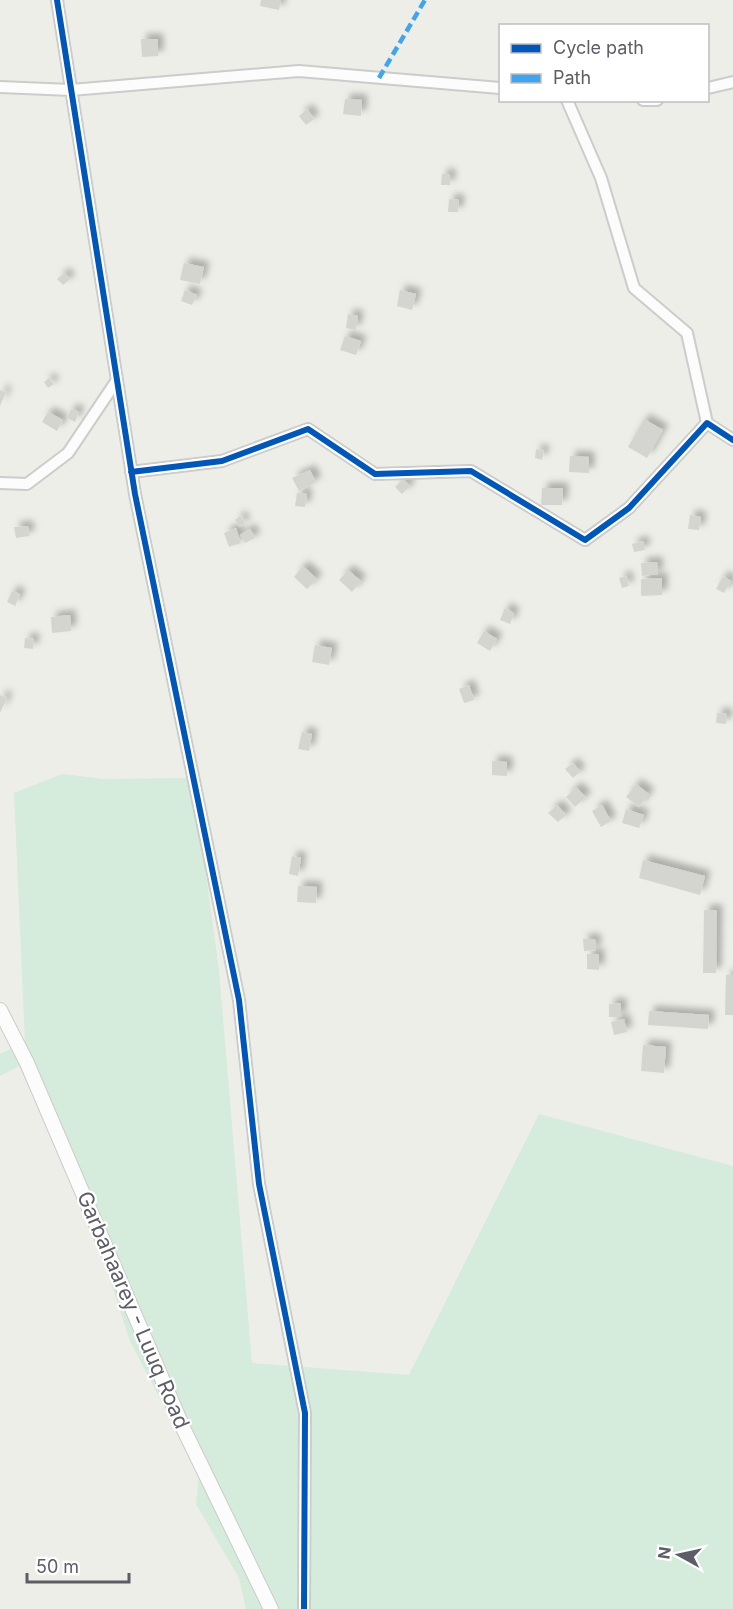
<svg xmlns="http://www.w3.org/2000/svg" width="733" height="1609" font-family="Inter,sans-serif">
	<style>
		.green { fill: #d5ebdb }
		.building { fill: #d4d5d1; filter: url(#shadow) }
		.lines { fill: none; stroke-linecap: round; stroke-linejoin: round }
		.minor-casing { stroke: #cbcccb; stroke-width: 14 }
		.tertiary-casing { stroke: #cbcccb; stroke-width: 16 }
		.minor { stroke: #fcfcfc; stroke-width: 10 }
		.tertiary { stroke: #fcfcfc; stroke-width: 14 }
		.quiet { stroke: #40a5ee; stroke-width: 4.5; stroke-dasharray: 9 4.5; stroke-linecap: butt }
		.cycleway-casing { stroke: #fff; stroke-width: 10 }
		.cycleway { stroke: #0057b8; stroke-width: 6 }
		.labels { text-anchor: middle; stroke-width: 4.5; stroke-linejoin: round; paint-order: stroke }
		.street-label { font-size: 21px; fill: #5d5d67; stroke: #fff }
	</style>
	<defs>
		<filter id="shadow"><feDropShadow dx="5.5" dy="-5.5" stdDeviation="3" flood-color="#0004"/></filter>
	</defs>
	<rect width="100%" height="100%" fill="#edeee8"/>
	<path class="green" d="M62 774 103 779 193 778 219 971 252 1363 409 1375 539 1114 733 1166V1609H246L239 1578 196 1504 199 1474 130 1341 89 1217 19 1066 0 1076V1054L25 1042 14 793Z"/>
	<path class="building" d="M261 0H281L279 10 260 6Z
		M141 39H158V56L142 57Z
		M345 99 362 100 361 116 343 114Z
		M307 109 314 119 306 125 299 116Z
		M442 174H450V185H441Z
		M449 199 459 200 458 212H448Z
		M184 263 204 267 200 284 180 280Z
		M64 273 70 279 63 285 57 279Z
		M185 290 197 295 192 305 181 301Z
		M400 290 416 294 412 310 397 306Z
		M348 314 358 316 356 330 346 328Z
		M345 336 361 341 356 355 340 350Z
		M49 378 54 384 48 388 44 382Z
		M0 390 6 392 0 406Z
		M71 409 79 412 75 422 67 418Z
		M48 412 63 420 57 431 42 422Z
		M644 419 663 430 647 458 628 447Z
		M536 449 544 451 542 460 535 458Z
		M570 456 589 457V473L569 472Z
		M310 470 316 482 299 491 292 478Z
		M403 479 410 486 402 494 395 487Z
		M542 488H563L562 505H541Z
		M297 493 307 494 305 507 295 506Z
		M690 515 701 517 699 530 688 529Z
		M240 516 245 523 240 527 235 520Z
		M28 526 29 536 16 538 14 527Z
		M236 528 241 543 229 547 224 533Z
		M250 529 255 538 245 543 240 535Z
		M643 541 645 550 634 552 632 544Z
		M657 562 658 574 642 576 641 563Z
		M303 566 317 579 307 589 294 577Z
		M348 570 361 581 352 592 339 580Z
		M626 576 629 586 622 588 619 578Z
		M723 576 731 581 724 593 716 589Z
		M662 578V595L641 596V579Z
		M12 591 20 594 15 606 7 602Z
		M505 608 514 613 510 624 500 620Z
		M70 615 71 631 52 633 51 617Z
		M484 631 497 639 490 651 477 643Z
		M25 638 34 639 33 649 24 648Z
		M315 645 332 648 329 665 312 662Z
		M469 685 474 700 464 703 459 689Z
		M0 695 7 698 0 713Z
		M717 713 727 714 726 724 716 723Z
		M302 732 312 734 309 751 298 749Z
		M492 761 507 762V776L492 775Z
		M573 763 580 772 573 778 565 769Z
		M636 784 649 794 639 807 626 797Z
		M576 787 586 797 575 807 566 797Z
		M557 805 566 815 558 822 548 813Z
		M602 805 611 821 601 827 592 811Z
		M626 809 644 815 639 828 622 823Z
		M292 856 301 858 298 876 289 874Z
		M643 860 705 876 700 895 639 878Z
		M298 886 317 887 316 903 297 902Z
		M704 910H717L716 973H703Z
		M583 939H595L596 950 584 951Z
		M587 954H599V970L587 969Z
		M726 975H733V1015H725Z
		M621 1003V1017H609V1004Z
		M649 1011 709 1015 708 1029 648 1025Z
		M624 1019 627 1032 614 1035 611 1022Z
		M643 1045 666 1047 664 1073 641 1071Z"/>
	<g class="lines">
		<defs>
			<path id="minor" d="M57 0 135 494 239 1000 259 1184 305 1413 304 1609
				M0 87 71 90 299 71 500 88
				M708 88 733 82
				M567 100 601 178 634 288 687 333 707 423
				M643 100H657
				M131 472 222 461 308 429 375 474 471 471 585 540 629 508 707 423 733 440
				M0 483 27 484 68 453 117 380"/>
			<path id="tertiary" d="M0 1010 27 1063 184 1430 271 1609"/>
		</defs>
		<use href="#minor" class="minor-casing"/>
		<use href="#tertiary" class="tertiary-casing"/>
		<use href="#minor" class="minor"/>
		<use href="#tertiary" class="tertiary"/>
		<path class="quiet" d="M379 78 425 0"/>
		<defs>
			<path id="cycleway" d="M57 0 135 494 239 1000 259 1184 305 1413 304 1609
				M131 472 222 461 308 429 375 474 471 471 585 540 629 508 707 423 733 440"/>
		</defs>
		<use href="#cycleway" class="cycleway-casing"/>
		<use href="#cycleway" class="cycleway"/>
	</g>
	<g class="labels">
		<g class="street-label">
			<text transform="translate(133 1310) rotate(67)" y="7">Garbahaarey - Luuq Road</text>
		</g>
	</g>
	<rect x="499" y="24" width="210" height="78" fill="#ffffff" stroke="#bebec2" stroke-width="1.5"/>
	<rect x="511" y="44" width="30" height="9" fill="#0057b8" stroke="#bebec2" stroke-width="1.5"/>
	<text x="553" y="54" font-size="18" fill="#5d5d67">Cycle path</text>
	<rect x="511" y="74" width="30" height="9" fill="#40a5ee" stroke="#bebec2" stroke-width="1.5"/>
	<text x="553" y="84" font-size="18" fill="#5d5d67">Path</text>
	<g transform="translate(679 1555) rotate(278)" stroke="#ffffff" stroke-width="4.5" paint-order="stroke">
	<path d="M0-4.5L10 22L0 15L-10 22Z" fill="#5d5d67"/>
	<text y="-9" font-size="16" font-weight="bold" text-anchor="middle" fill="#5d5d67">N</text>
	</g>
	<path d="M27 1573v9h102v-9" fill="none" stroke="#5d5d67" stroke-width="3"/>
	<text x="36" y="1573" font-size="18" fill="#5d5d67" stroke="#ffffff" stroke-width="4.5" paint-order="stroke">50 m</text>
</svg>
